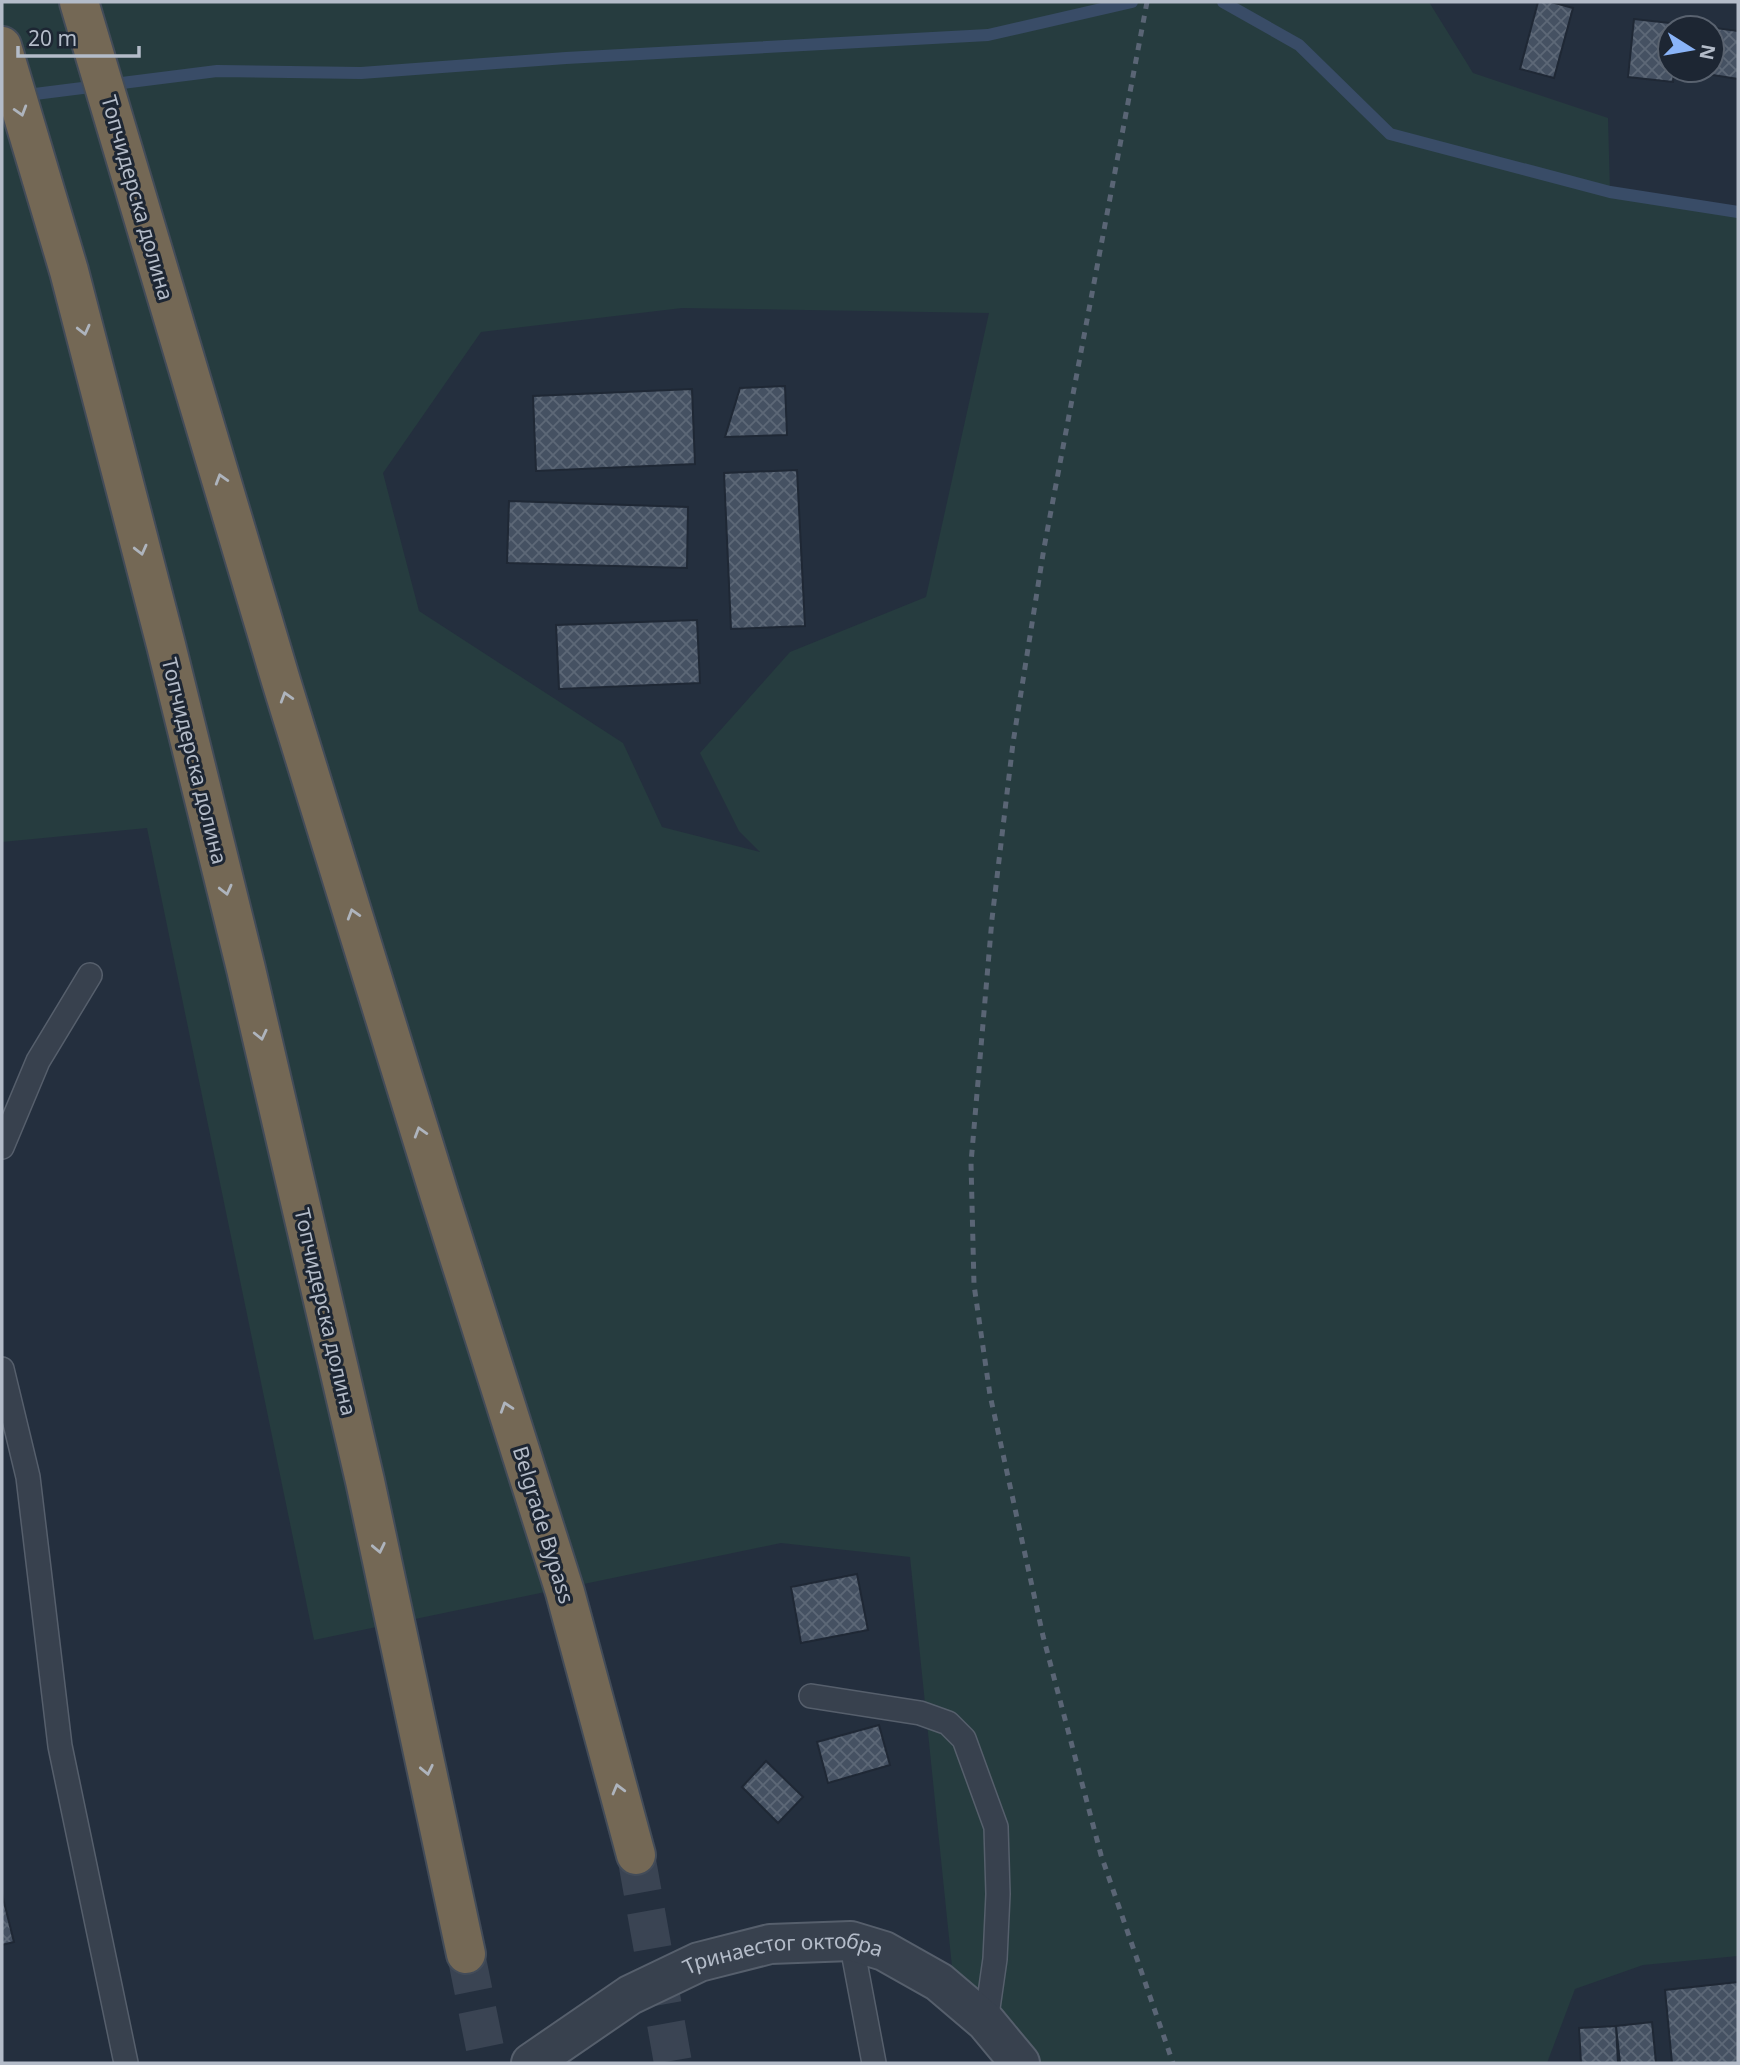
<svg xmlns="http://www.w3.org/2000/svg" width="1740" height="2065" font-family="'Noto Sans',sans-serif">
	<style>
		.grass { fill: #263c3f; fill-rule: evenodd }
		.lines { fill: none; stroke-linecap: round; stroke-linejoin: round }
		.stream { stroke: #394c67; stroke-width: 12 }
		.building { fill: url(#building-cross-hatch); stroke: #1f2835; stroke-width: 2 }
		.motorway-tunnel { stroke: #3a4453; stroke-width: 38; stroke-dasharray: 38 19; stroke-linecap: butt }
		.service-casing { stroke: #565f6c; stroke-width: 26 }
		.tertiary-casing { stroke: #565f6c; stroke-width: 42 }
		.motorway-casing { stroke: #434c59; stroke-width: 42 }
		.service { stroke: #38414e; stroke-width: 23 }
		.tertiary { stroke: #38414e; stroke-width: 38 }
		.motorway { stroke: #746855; stroke-width: 38 }
		.rail { stroke: #5a6575; stroke-width: 5; stroke-dasharray: 7 7; stroke-linecap: butt }
		.oneway { stroke: #aeb4bd }
		.labels { text-anchor: middle; stroke-width: 6; stroke-linejoin: round; paint-order: stroke }
		.street-label { font-size: 21px; fill: #b4bcc9; stroke: #1d2633 }
	</style>
	<defs>
		<pattern id="building-cross-hatch" width="8" height="8" patternUnits="userSpaceOnUse" patternTransform="scale(1.75)"><rect width="8" height="8" fill="#455162"/><path d="M0 0l8 8M0 8l8-8" fill="none" stroke="#5d6877"/></pattern>
	</defs>
	<rect width="100%" height="100%" fill="#242f3e"/>
	<path class="grass" d="M2 2H1429L1473 73 1608 118 1610 192 1738 212V1956L1643 1965 1575 1989 1547 2063H1019L955 1996 910 1557 781 1543 314 1640 147 828 2 842ZM682 308 989 313 926 597 790 652 700 753 739 831 760 852 662 827 623 743 419 611 383 473 481 332Z"/>
	<g class="lines">
		<path class="stream" d="M1223 2 1299 45 1390 134 1610 192 1738 212
			M19 96 217 71 361 73 566 58 988 35 1132 2"/>
	</g>
	<path class="building" d="M1538 2H1551L1573 8 1554 78 1520 69Z
		M1634 19 1679 24 1678 28H1670V70H1674L1673 82 1628 77Z
		M1701 26 1738 31V79L1694 72V70H1712V28H1701Z
		M785 386 787 435 725 437 740 388Z
		M692 389 695 464 536 471 533 396Z
		M797 470 805 626 731 629 724 473Z
		M509 501 688 507 687 568 507 563Z
		M697 620 700 683 559 689 556 625Z
		M857 1574 868 1630 801 1643 791 1587Z
		M879 1725 890 1765 828 1783 817 1742Z
		M766 1761 803 1797 778 1823 742 1787Z
		M2 1894 14 1942 2 1945Z
		M1738 1982V2063H1672L1665 1990Z
		M1652 2022 1656 2063H1620L1616 2026Z
		M1616 2026 1618 2063H1581L1579 2028Z"/>
	<g class="lines">
		<path class="motorway-tunnel" d="M636 1855 673 2063
			M466 1954 488 2063"/>
		<defs>
			<path id="service" d="M2 1147 38 1061 90 975
				M2 1369 28 1477 60 1746 126 2063
				M811 1696 920 1713 948 1723 964 1739 996 1827 998 1894 995 1959 986 2022
				M851 1941 874 2063"/>
			<g id="tertiary">
				<path id="s1" d="M531 2063 630 1995 699 1962 770 1944 851 1941 884 1951 939 1982 986 2022 1020 2063"/>
			</g>
			<path id="motorway" d="M79 2 281 681 440 1197 565 1592 636 1855
				M2 46 69 271 166 645 246 969 365 1481 466 1954"/>
		</defs>
		<use href="#service" class="service-casing"/>
		<use href="#tertiary" class="tertiary-casing"/>
		<use href="#motorway" class="motorway-casing"/>
		<use href="#service" class="service"/>
		<use href="#tertiary" class="tertiary"/>
		<use href="#motorway" class="motorway"/>
		<path class="rail" d="M1147 2 1044 548 1013 743 992 919 971 1163 974 1285 990 1395 1043 1636 1101 1855 1173 2063"/>
	</g>
	<defs><path id="oneway-chevron" d="M-2-3.5L2.5 0L-2 3.5" fill="none" stroke-width="1.6" stroke-linecap="round" stroke-linejoin="round" transform="scale(1.75)"/></defs>
	<g class="oneway">
		<use href="#oneway-chevron" transform="translate(21 111) rotate(73)"/>
		<use href="#oneway-chevron" transform="translate(84 330) rotate(76)"/>
		<use href="#oneway-chevron" transform="translate(221 479) rotate(-107)"/>
		<use href="#oneway-chevron" transform="translate(141 550) rotate(76)"/>
		<use href="#oneway-chevron" transform="translate(286 697) rotate(-107)"/>
		<use href="#oneway-chevron" transform="translate(226 890) rotate(76)"/>
		<use href="#oneway-chevron" transform="translate(353 914) rotate(-107)"/>
		<use href="#oneway-chevron" transform="translate(261 1035) rotate(77)"/>
		<use href="#oneway-chevron" transform="translate(420 1132) rotate(-107)"/>
		<use href="#oneway-chevron" transform="translate(506 1407) rotate(-108)"/>
		<use href="#oneway-chevron" transform="translate(379 1548) rotate(78)"/>
		<use href="#oneway-chevron" transform="translate(427 1770) rotate(78)"/>
		<use href="#oneway-chevron" transform="translate(618 1789) rotate(-105)"/>
	</g>
	<g class="labels">
		<g class="street-label">
			<text transform="translate(137 198) rotate(74)" y="7">Топчидерска долина</text>
			<text transform="translate(194 761) rotate(76)" y="7">Топчидерска долина</text>
			<text transform="translate(325 1312) rotate(77)" y="7">Топчидерска долина</text>
			<text transform="translate(543 1525) rotate(73)" y="7">Belgrade Bypass</text>
			<text dy="7" stroke="none"><textPath href="#s1" startOffset="282">Тринаестог октобра</textPath></text>
		</g>
	</g>
	<rect width="1740" height="2065" fill="none" stroke="#b4bcc9" stroke-width="7"/>
	<g transform="translate(1691 49) rotate(101)"><circle r="33" fill="#1d2633" stroke="#59626f" stroke-width="2"/>
	<path d="M0-5L12 26L0 18L-12 26Z" fill="#8ab4f8"/>
	<text y="-10" font-size="19" font-weight="bold" text-anchor="middle" fill="#b4bcc9">N</text>
	</g>
	<path d="M18 46v10h121v-10" fill="none" stroke="#b4bcc9" stroke-width="3.5"/>
	<text x="28" y="46" font-size="21" fill="#b4bcc9" stroke="#1d2633" stroke-width="5" paint-order="stroke">20 m</text>
</svg>
